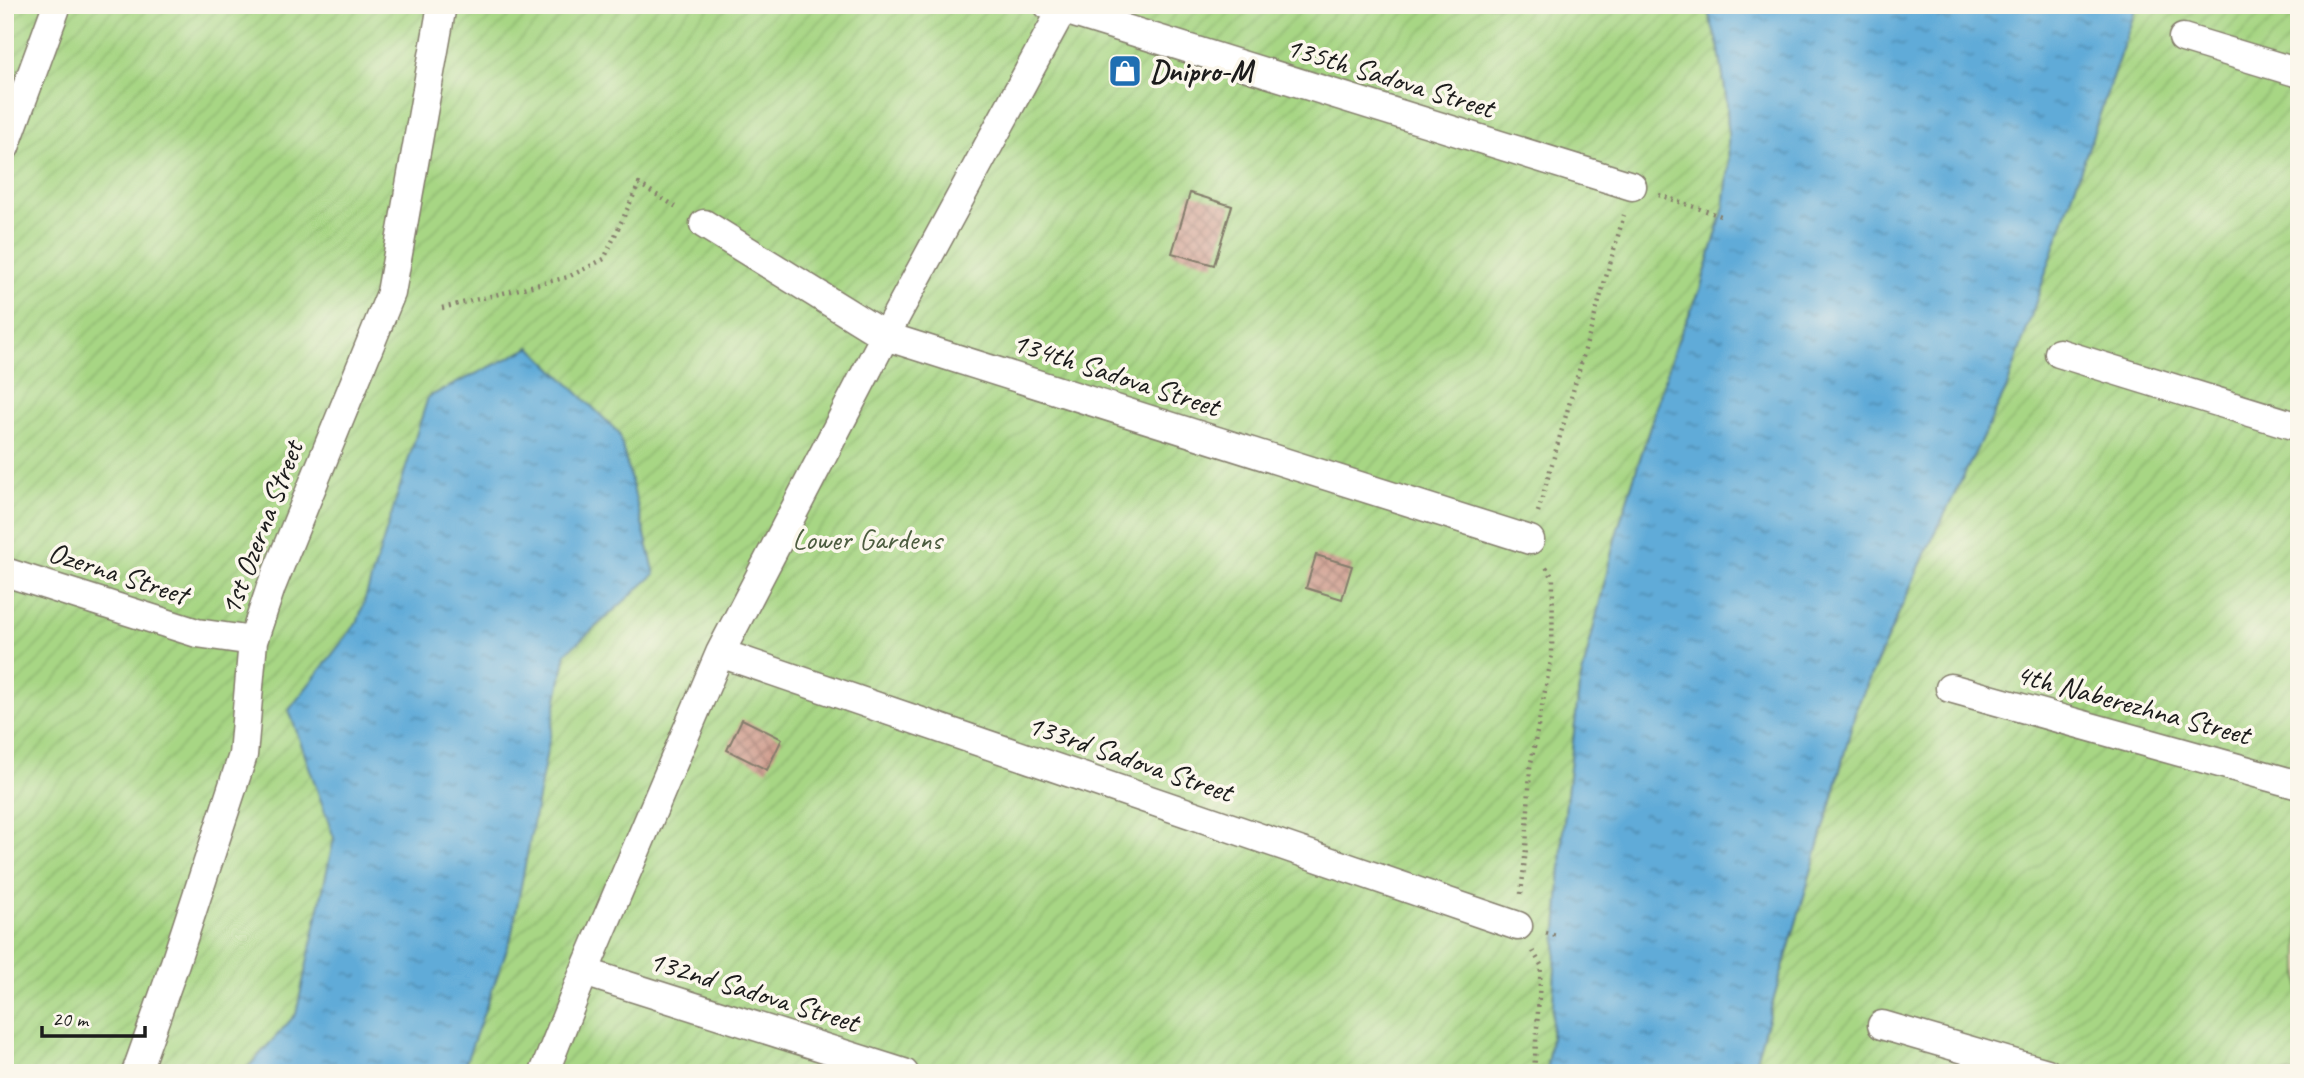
<svg xmlns="http://www.w3.org/2000/svg" width="2304" height="1078" font-family="Caveat,sans-serif">
	<style>
		.garden { fill: url(#garden-furrows); stroke: #627950; stroke-width: 2 }
		.water { fill: url(#water-ripples); stroke: #3e647a; stroke-width: 2 }
		.building { fill: url(#building-cross-hatch) }
		.lines { fill: none; stroke-linecap: round; stroke-linejoin: round }
		.minor-casing { stroke: #847d6c; stroke-width: 31 }
		.path { stroke: #847d6c; stroke-width: 4.5; stroke-dasharray: 2 5; stroke-linecap: butt }
		.minor { stroke: #fff; stroke-width: 28 }
		.labels { text-anchor: middle; stroke-width: 7; stroke-linejoin: round; paint-order: stroke }
		.poi-label { font-size: 30px; font-weight: bold; fill: #1c1c1c; stroke: #fbf7ec; text-anchor: start }
		.street-label { font-size: 30px; fill: #1c1c1c; stroke: #fbf7ec }
		.park-label { font-size: 30px; fill: #4d5d40; stroke: #fbf7ec }
	</style>
	<defs>
		<pattern id="garden-furrows" width="10" height="10" patternUnits="userSpaceOnUse" patternTransform="scale(1.75)"><rect width="10" height="10" fill="#a7d684"/><path d="M-1 1l2-2M0 10L10 0M9 11l2-2" fill="none" stroke="#8fb771"/></pattern>
		<pattern id="water-ripples" width="26" height="14" patternUnits="userSpaceOnUse" patternTransform="scale(1.75)"><rect width="26" height="14" fill="#60abd8"/><path d="M2 4q2-2 4 0t4 0M15 11q2-2 4 0t4 0" fill="none" stroke="#4e8aae"/></pattern>
		<pattern id="building-cross-hatch" width="8" height="8" patternUnits="userSpaceOnUse" patternTransform="scale(1.75)"><rect width="8" height="8" fill="#cf9d8e"/><path d="M0 0l8 8M0 8l8-8" fill="none" stroke="#a77f73"/></pattern>
	</defs>
	<rect width="100%" height="100%" fill="#fbf7ec"/>
	<filter id="ink" filterUnits="userSpaceOnUse"><feTurbulence type="fractalNoise" baseFrequency=".0143" numOctaves="2"/><feDisplacementMap in="SourceGraphic" scale="14" xChannelSelector="R" yChannelSelector="G"/><feConvolveMatrix kernelMatrix="1 2 1 2 8 2 1 2 1" color-interpolation-filters="sRGB"/></filter>
	<filter id="wash" filterUnits="userSpaceOnUse"><feTurbulence type="fractalNoise" baseFrequency=".00686" numOctaves="4" result="noise"/><feDisplacementMap in="SourceGraphic" scale="28" xChannelSelector="R" yChannelSelector="G"/><feGaussianBlur stdDeviation="1.57" result="paint"/><feColorMatrix in="noise" values="0 0 0 0 0 0 0 0 0 0 0 0 0 0 0 0 0 1.4 0 .05"/><feComposite in="paint" operator="in"/></filter>
	<g filter="url(#wash)">
		<rect width="100%" height="100%" fill="#eddebb"/>
		<path class="garden" d="M5 5H1706L1719 49 1727 103 1729 167 1724 207 1700 290 1675 347 1616 535 1579 688 1563 830 1551 1038 1546 1073H5Z
			M2137 5H2299V1073H1752L1831 804 1856 709 1925 554 2006 389Z"/>
		<path class="water" d="M1706 5H2137L2006 390 1925 554 1856 709 1831 804 1752 1073H1546L1551 1038 1563 830 1579 688 1616 535 1675 347 1700 290 1724 207 1729 167 1727 103 1719 49Z
			M531 347 619 433 655 574 566 653 511 938 462 1073H243L296 1014 334 838 289 710 358 621 428 397Z"/>
		<g id="blocks">
			<path class="building" d="M1190 193 1232 206 1214 265 1172 253Z
				M1316 555 1352 566 1342 599 1306 588Z
				M742 719 782 739 767 770 727 750Z"/>
		</g>
	</g>
	<g filter="url(#ink)">
		<use href="#blocks" fill-opacity="0" stroke="#847d6c" stroke-width="2"/>
		<g class="lines">
			<defs>
				<path id="minor" d="M1048 5 1632 186
					M2183 38 2299 73
					M5 147 57 5
					M704 224 885 336 1530 540
					M2059 353 2299 427
					M5 572 197 633 253 641
					M720 653 1518 926
					M1950 688 2299 785
					M584 972 904 1073
					M1882 1025 2047 1073
					M136 1073 174 966 243 755 253 641 271 587 391 293 442 5
					M544 1073 584 972 720 653 885 336 1062 10"/>
			</defs>
			<use href="#minor" class="minor-casing"/>
			<path class="path" d="M1659 195 1721 216
				M442 308 568 277 604 259 639 184 678 208
				M1538 512 1624 215
				M1521 894 1526 849 1530 768 1552 655 1553 578 1545 565
				M1546 933 1556 936
				M1533 951 1541 965 1534 1073"/>
			<use href="#minor" class="minor"/>
		</g>
	</g>
	<defs>
		<symbol id="shop-square" viewBox="-11 -11 22 22"><rect x="-9" y="-9" width="18" height="18" rx="4" fill="#1f6fb2" stroke="#fbf7ec"/><path d="M-5-2.5h2.3a2.7 3.5 0 0 1 5.4 0H5L5.5 6h-11ZM-1.5-2.5h3a1.5 2.3 0 0 0-3 0Z" fill="#fff"/></symbol>
	</defs>
	<g fill-rule="evenodd">
		<use href="#shop-square" x="1106" y="52" width="38" height="38"/>
	</g>
	<g class="labels">
		<g class="poi-label">
			<text x="1150" y="81">Dnipro-M</text>
		</g>
		<g class="street-label">
			<text transform="translate(1390 77) rotate(17)" y="10">135th Sadova Street</text>
			<text transform="translate(1116 374) rotate(18)" y="10">134th Sadova Street</text>
			<text transform="translate(261 528) rotate(-69)" y="10">1st Ozerna Street</text>
			<text transform="translate(118 573) rotate(18)" y="10">Ozerna Street</text>
			<text transform="translate(2133 704) rotate(15)" y="10">4th Naberezhna Street</text>
			<text transform="translate(1130 758) rotate(19)" y="10">133rd Sadova Street</text>
			<text transform="translate(754 991) rotate(17)" y="10">132nd Sadova Street</text>
		</g>
		<g class="park-label">
			<text x="867" y="549">Lower Gardens</text>
		</g>
	</g>
	<rect width="2304" height="1078" fill="none" stroke="#fbf7ec" stroke-width="28"/>
	<path d="M42 1026v10h103v-10" fill="none" stroke="#1c1c1c" stroke-width="3.5"/>
	<text x="52" y="1026" font-size="21" fill="#1c1c1c" stroke="#fbf7ec" stroke-width="5" paint-order="stroke">20 m</text>
</svg>
